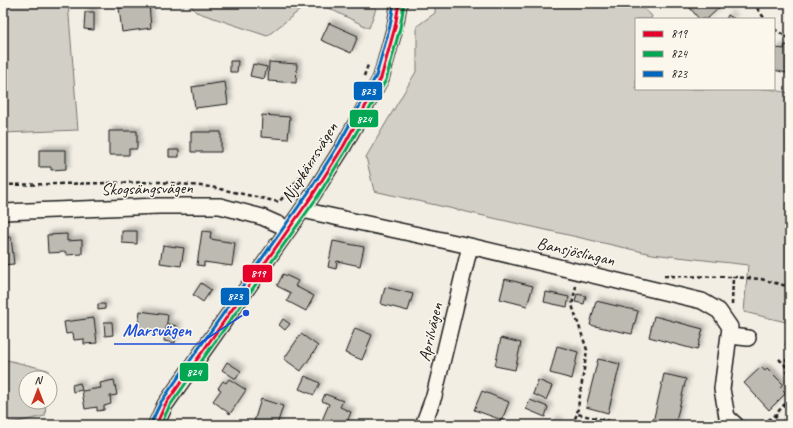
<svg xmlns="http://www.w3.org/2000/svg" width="793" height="428" font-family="Caveat,sans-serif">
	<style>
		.green { fill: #d2cfc6; stroke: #777671 }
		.building { fill: #bdbab1; stroke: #1c1c1c; filter: url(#shadow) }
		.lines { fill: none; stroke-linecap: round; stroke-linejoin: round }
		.minor-casing { stroke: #1c1c1c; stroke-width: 18 }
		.path { stroke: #1c1c1c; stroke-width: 2.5; stroke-dasharray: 4 3; stroke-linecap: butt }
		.minor { stroke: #fbf7ec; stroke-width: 15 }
		.bus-1-casing { stroke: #fbf7ec; stroke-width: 6 }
		.bus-2-casing { stroke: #fbf7ec; stroke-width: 6 }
		.bus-3-casing { stroke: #fbf7ec; stroke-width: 6 }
		.bus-1 { stroke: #e4002b; stroke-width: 3 }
		.bus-2 { stroke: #00a651; stroke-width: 3 }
		.bus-3 { stroke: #0065bd; stroke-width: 3 }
		.labels { text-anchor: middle; stroke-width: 3; stroke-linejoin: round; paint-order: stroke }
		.street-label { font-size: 17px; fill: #1c1c1c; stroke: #fbf7ec }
		.leader { fill: none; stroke: #1d4ed8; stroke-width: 1.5 }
		.callout-dot { fill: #1d4ed8; stroke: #fbf7ec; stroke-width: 1.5 }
		.callout-label { font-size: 18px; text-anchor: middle; font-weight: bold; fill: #1d4ed8; stroke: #fbf7ec; stroke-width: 3; stroke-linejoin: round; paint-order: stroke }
		.line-badge { stroke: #fbf7ec; stroke-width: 1.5 }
		.badge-label { font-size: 11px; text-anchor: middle; font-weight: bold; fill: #fff }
	</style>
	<defs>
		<filter id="shadow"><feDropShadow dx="3.5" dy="-3.5" stdDeviation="2" flood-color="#0004"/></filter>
	</defs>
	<rect width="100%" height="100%" fill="#f2eee4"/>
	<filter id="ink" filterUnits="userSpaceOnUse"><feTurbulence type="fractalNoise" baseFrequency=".025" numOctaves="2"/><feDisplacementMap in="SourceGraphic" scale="8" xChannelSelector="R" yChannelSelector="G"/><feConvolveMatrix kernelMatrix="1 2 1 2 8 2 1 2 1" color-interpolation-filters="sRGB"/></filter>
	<g filter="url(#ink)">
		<path class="green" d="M3 3H68L78 130 3 133Z
			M189 3H309L267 36 196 12Z
			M318 3H378L369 28Z
			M435 3H638L652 16 651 19H636V89H769L790 93V323L744 312 748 265 652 254 374 191 366 157 417 70V26L435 13Z
			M3 359 48 370V378H26V402H46L45 416 3 425Z"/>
		<path class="building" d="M686 3H715L719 8 707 19H699Z
			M149 4 151 28 122 32 119 8Z
			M85 12H94V30L84 29Z
			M728 15 735 19H726Z
			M329 23 358 36 351 53 321 40Z
			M785 45 790 46V74L774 70V59L776 48 784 49Z
			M230 61H238L237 72H230Z
			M269 62 297 64 296 83 268 81Z
			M253 64 267 67 264 79 250 76Z
			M225 82 228 104 195 108 192 87Z
			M262 115 290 117 288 139 261 137Z
			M109 131H137V149H129V155H109Z
			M191 132H221V152H191Z
			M39 150H66V169L51 170V167H39Z
			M169 150H179V157H169Z
			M122 231H137V244L122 243Z
			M202 231 211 232 210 239 235 243 232 266 204 262V266L197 265Z
			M67 234V241L82 240V254L66 255V252L48 253 47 235Z
			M11 237 14 264 3 265V238Z
			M333 241 364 247 360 266 337 261 336 269 328 267Z
			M163 245 184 248 181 266 160 263Z
			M283 274 298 281 295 286 314 296 306 311 287 301 291 293 277 286Z
			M505 279 533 286 527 306 500 299Z
			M201 283 211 290 203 302 193 295Z
			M385 287 413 294 408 311 381 304Z
			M546 292 569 297 567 307 544 302Z
			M577 294 586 296 584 304 575 302Z
			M596 301 638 311 632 334 590 325Z
			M98 304H105V309L98 310Z
			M140 311 168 315 165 336 137 332Z
			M654 316 703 329 697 350 649 337Z
			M94 318 97 343 84 344V339L74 340 73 333 66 334 64 322Z
			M283 319 290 324 285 330 279 325Z
			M104 322H112L113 335 105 336Z
			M167 324 177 326 175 343 164 341Z
			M355 328 372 335 362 360 345 353Z
			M301 334 318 346 301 371 284 359Z
			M501 338 521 343 515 370 495 366Z
			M557 346 578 352 572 379 550 373Z
			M790 355V365L785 360Z
			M598 359 620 364 608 413 586 407Z
			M227 362 241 371 236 379 222 370Z
			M761 367 765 371 767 368 783 384 780 387 786 393 769 410 744 383Z
			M664 374 686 379 675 425H665L653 422Z
			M305 376 320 383 314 395 299 389Z
			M229 379 246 390 230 414 213 401 221 390 218 388 223 381 226 383Z
			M114 380 117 395 110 396 111 404 104 406V410L97 411V407L85 409 82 391 101 388 100 383Z
			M538 380 552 386 546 400 533 394Z
			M80 383 82 390 73 392 72 385Z
			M482 391 509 402 502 420 474 410Z
			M325 394 343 401 340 407 351 412 346 425H320L329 404 322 401Z
			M261 399 283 406 277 425H253Z
			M530 400 548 407 545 417 526 409Z
			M790 408V425L783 420Z
			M554 420 560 423V425H552Z"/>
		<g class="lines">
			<defs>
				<path id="minor" d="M302 210 470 246 702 301 719 311 730 327 722 389 727 417 736 425
					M3 212 159 206H220L262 217 289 229
					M730 336 748 338
					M156 425 165 405 312 196 343 147 381 78 395 27 399 3
					M423 425 434 396 470 246"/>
			</defs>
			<use href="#minor" class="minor-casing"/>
			<path class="path" d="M753 3 765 19
				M774 29 790 39
				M364 76 368 65
				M3 185 160 182 211 187 279 202 307 169 325 145
				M664 276 733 277
				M576 286 572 305 587 350 577 414 628 425
				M732 305 733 277 761 279 790 287
				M785 344 790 345
				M779 359 785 365 790 392
				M572 425 577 414
				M762 425 776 414 790 398
				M776 425V414"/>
			<use href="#minor" class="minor"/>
			<defs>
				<path id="bus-1" d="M156 425 165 405 312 196 343 147 381 78 395 27 399 3"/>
				<path id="bus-2" d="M161 425 169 407 316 199 347 149 386 80 400 28 404 4"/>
				<path id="bus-3" d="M151 423 161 402 308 193 339 144 376 76 390 26 394 3"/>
			</defs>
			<use href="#bus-1" class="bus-1-casing"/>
			<use href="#bus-2" class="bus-2-casing"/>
			<use href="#bus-3" class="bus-3-casing"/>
			<use href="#bus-1" class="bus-1"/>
			<use href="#bus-2" class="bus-2"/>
			<use href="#bus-3" class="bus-3"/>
		</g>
	</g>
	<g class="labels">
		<g class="street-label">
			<text transform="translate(309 162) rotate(-58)" y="6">Njupkärrsvägen</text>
			<text transform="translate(147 188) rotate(-1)" y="6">Skogsängsvägen</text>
			<text transform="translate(576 251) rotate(13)" y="6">Bansjöslingan</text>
			<text transform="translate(430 332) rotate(-77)" y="6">Aprilvägen</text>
		</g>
	</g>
	<path class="leader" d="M246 313L199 344H114"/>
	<circle class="callout-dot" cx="246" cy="313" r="4"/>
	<g class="callout-label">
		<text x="157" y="336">Marsvägen</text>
	</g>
	<g class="line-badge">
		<rect x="353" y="81" width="30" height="20" rx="4" fill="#0065bd"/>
		<rect x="349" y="109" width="30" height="19" rx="4" fill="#00a651"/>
		<rect x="242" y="264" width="31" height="19" rx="4" fill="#e4002b"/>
		<rect x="220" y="287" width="30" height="19" rx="4" fill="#0065bd"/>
		<rect x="179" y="362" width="30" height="20" rx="4" fill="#00a651"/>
	</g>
	<g class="badge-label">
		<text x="368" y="95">823</text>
		<text x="364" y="123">824</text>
		<text x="258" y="277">819</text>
		<text x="235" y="300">823</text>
		<text x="194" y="376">824</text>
	</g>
	<rect width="793" height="428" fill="none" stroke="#fbf7ec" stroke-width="16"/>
	<rect x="8" y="8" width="777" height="412" fill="none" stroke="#1c1c1c" stroke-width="1.5" filter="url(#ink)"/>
	<rect x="635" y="18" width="140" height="72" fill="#fbf7ec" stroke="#a29f99"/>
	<rect x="643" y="31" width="20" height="6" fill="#e4002b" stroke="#a29f99"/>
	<text x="671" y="38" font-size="12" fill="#1c1c1c">819</text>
	<rect x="643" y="51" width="20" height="6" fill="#00a651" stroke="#a29f99"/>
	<text x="671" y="58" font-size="12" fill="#1c1c1c">824</text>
	<rect x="643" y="71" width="20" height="6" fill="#0065bd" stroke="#a29f99"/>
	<text x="671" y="78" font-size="12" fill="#1c1c1c">823</text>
	<g transform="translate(38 390)"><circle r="19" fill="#fbf7ec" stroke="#a29f99"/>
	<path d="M0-3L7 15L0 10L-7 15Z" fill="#c8321e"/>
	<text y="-6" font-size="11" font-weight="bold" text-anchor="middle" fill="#1c1c1c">N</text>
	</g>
</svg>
